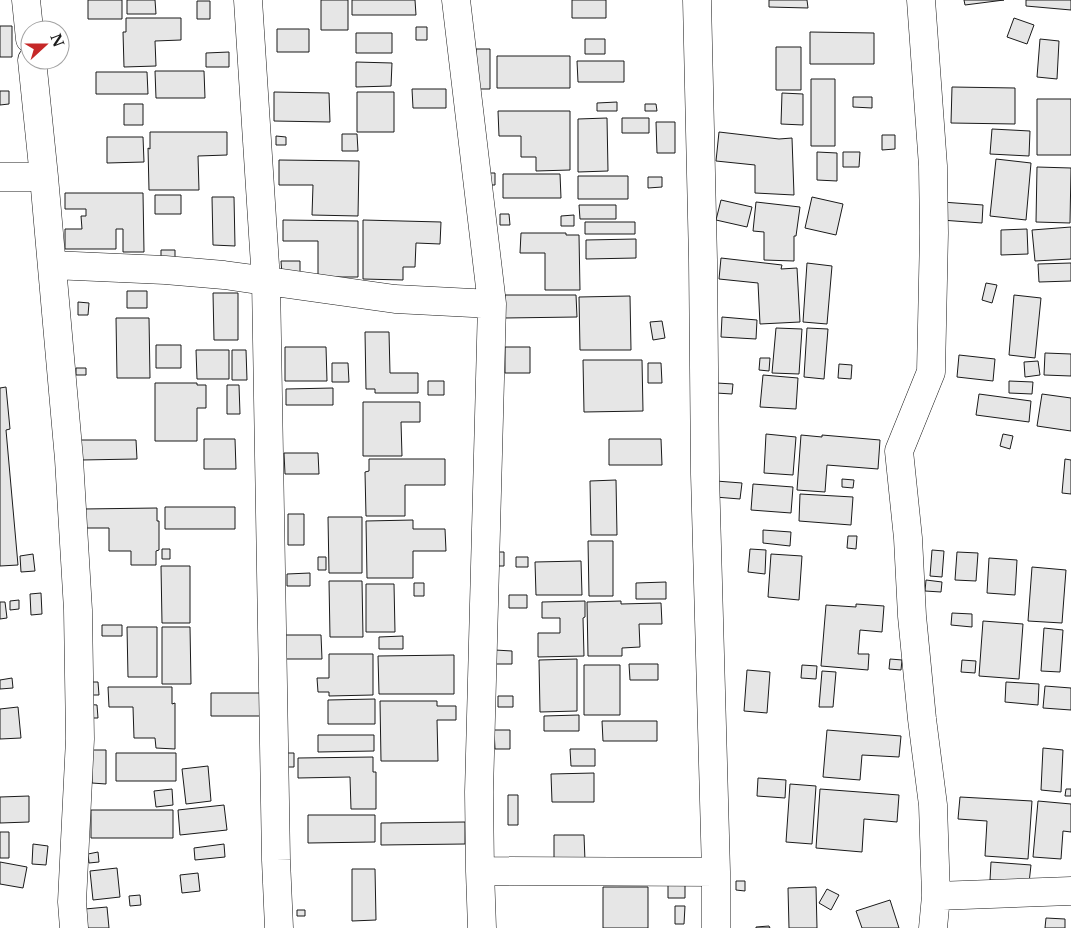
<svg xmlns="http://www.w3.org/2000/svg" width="1071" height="928" font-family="'Libre Baskerville',serif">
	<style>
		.building { fill: #e6e6e6; stroke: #1a1a1a }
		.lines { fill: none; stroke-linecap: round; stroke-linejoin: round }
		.minor-casing { stroke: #1a1a1a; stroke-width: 29 }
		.minor { stroke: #fff; stroke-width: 28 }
	</style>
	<rect width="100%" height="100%" fill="#fff"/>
	<path class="building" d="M88 0H122V19H88Z
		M127 0H155L156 14H127Z
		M321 0H348V30H321Z
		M352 0H415L416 15H352Z
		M572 0H606V18H572Z
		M769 0H807L808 8 769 7Z
		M964 0H1004L965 5Z
		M1026 0H1071V10L1026 6Z
		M197 1H210V19H197Z
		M126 18H181V40L155 41 156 66 124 67 123 32H126Z
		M1014 18 1034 25 1027 44 1007 37Z
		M0 26H12V57H0Z
		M416 27H427V40H416Z
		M277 29H309V52H277Z
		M810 32 874 33V64H810Z
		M356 33H392V53H356Z
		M585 39H605V54H585Z
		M1040 39 1059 41 1057 79 1037 77Z
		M776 47H801V90H776Z
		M476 49H490V89H475Z
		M229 52V67H206V53Z
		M497 56H570V88H497Z
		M577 61H624V82H578Z
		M356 62 392 63 391 86 356 87Z
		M155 71H204L205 98H156Z
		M96 72H147L148 94H96Z
		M811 79H835V146H811Z
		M952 87 1015 88V124L951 123Z
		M412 89H446V108H413Z
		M0 91H9V104L0 105Z
		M274 92 329 93 330 122 274 121Z
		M357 92H394V132H357Z
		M782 93 803 94V125L781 124Z
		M853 97H872V108L853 107Z
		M1037 99H1071V155H1037Z
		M617 102V111H597V103Z
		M124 104H143V125H124Z
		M645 104H656L657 111H645Z
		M498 111H570V170L536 171V157H521V136H499Z
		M607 118 608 171 578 172V119Z
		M622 118H649V133H622Z
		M656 122H675V153H657Z
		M992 129 1030 131 1029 156 990 154Z
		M150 132H227V155L198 156 199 190H149L148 148 150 149Z
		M719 132 779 139 792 138 794 195 755 193V165L716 161Z
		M342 134H357L358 151H342Z
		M882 135H895V149L882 150Z
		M276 136 286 137V145H276Z
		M107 137H143L144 162 107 163Z
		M817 152 837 153V181L817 180Z
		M843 152H860L859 167H843Z
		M996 159 1031 163 1026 220 990 216Z
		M279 160 359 161 358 216 312 215 313 185H279Z
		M1037 167 1071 168 1070 223 1036 222Z
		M482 173H495V185H482Z
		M503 174H560L561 198H503Z
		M578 176H628V199H578Z
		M648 177H662V187L648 188Z
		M65 193H143L144 252H123V229H116V249H65V229H82L81 216H86V209H65Z
		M155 195H181V214H155Z
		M212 197H234L235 246 213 245Z
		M812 197 843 204 836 235 805 228Z
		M721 200 752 207 747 227 716 220Z
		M756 202 800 207 796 236H794V261L764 260V232L753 231Z
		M942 202 983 205 982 223 941 220Z
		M579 205H616V219H580Z
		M500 214H509L510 225H500Z
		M574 215V226H561V216Z
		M283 220 358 221V277H318V241H283Z
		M363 220 441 222 440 244 416 243 415 267H403V280L363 279Z
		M585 222H635V234H585Z
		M1071 227V259L1035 261 1032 230Z
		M1027 229 1028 254 1001 255V230Z
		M521 233H566V235H579L580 290H545V253H520Z
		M636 239V258L586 259V240Z
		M161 250H175V261H161Z
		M721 258 782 265 781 269 797 268 800 322 760 324 758 283 719 279Z
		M281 261H300V274L282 275Z
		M807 263 832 266 827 324 803 322Z
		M1071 263V281L1039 282 1038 264Z
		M986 283 997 285 992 303 982 300Z
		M127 291H147V308H127Z
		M213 293H238V340H214Z
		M505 295H576L577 317 505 318Z
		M1014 295 1041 298 1035 358 1009 355Z
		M630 296 631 350H580L579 297Z
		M78 302 89 303 88 315H78Z
		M722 317 757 320 756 339 721 337Z
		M116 318H149L150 378H117Z
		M662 321 665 338 653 340 650 322Z
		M776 328 802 329 799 374 772 373Z
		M807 328 828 329 824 379 804 377Z
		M365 332H389L390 373H418V393H375V389H366Z
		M156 345H181V368H156Z
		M285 347H326L327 381H285Z
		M505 347H530V373H505Z
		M196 350H229V379H197Z
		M232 350H246L247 380H232Z
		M1045 353 1071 354V376L1044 375Z
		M959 355 995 359 993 381 957 377Z
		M760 358H770L769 371 759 370Z
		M583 360H642L643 411 584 412Z
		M1038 361 1040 375 1025 377 1024 362Z
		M332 363H348L349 382H332Z
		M648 363H661L662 383H648Z
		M839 364 852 365 851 379 838 378Z
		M76 368H86V375H76Z
		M763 375 798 378 796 409 760 407Z
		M428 381H444V395H428Z
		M1009 381 1033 382 1032 394 1009 393Z
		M155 383H197V385H206V408H197V441H155Z
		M717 383 733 384 732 394 716 393Z
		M227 385H239L240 414H227Z
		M6 387 10 429 6 430 18 565 0 566V388Z
		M333 388V405H286V389Z
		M979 394 1031 401 1029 422 976 415Z
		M1042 394 1071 398V431L1037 426Z
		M363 402H420V422H401L402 456H363Z
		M766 434 796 437 793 475 764 473Z
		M1003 434 1013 436 1010 449 1000 446Z
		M801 435 822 437V435L880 440 878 469 827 465 825 492 797 490Z
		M204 439H235L236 469H204Z
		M609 439H661L662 465H609Z
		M81 440H136L137 459 81 460Z
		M284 453H318L319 474H285Z
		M369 459H445V485H405V516H366L365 472 369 471Z
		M1065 459 1071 460V494L1062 493Z
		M842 479 854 480 853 488 842 487Z
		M616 480 617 535H591L590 481Z
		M716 481 742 483 740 499 715 497Z
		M753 484 793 487 791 513 751 510Z
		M800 494 853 497 851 525 799 521Z
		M165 507H235V529H165Z
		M157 508V521H159V550L156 551V565H131V551H109V528H83V509Z
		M288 514H304V545H288Z
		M328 517H362V573H329Z
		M413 520V529H445L446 551H413V578H367L366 521Z
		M763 530 791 532 790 546 763 543Z
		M848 536H857L856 549 847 548Z
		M588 541H613V596H589Z
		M162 549H170V559H162Z
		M750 549 766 550 765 574 748 572Z
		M932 550 944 551 942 577 930 576Z
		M491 552H504V566H492Z
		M957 552 978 553 976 581 955 580Z
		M33 554 35 571 21 572 20 556Z
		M771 554 802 556 799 600 768 597Z
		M318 557H326V570H318Z
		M516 557H528V567H516Z
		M989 558 1017 560 1015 595 987 593Z
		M581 561 582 595H536L535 562Z
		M161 566H190V623H162Z
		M1032 567 1066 570 1062 623 1028 621Z
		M310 573V586H287V574Z
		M926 580 942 582 941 592 925 591Z
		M329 581H362L363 637H330Z
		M666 582V599H636V583Z
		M414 583H424V596H414Z
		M366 584H394L395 632H366Z
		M41 593 42 614 31 615 30 594Z
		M509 595H527V608H509Z
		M19 600V609L10 610V601Z
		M585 601V617L583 618 584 656 538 657V633H560V618H542V602Z
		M621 601V604L661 603 662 624H639L640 647 622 648V656H588L587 602Z
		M0 602H5L7 618 0 619Z
		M856 604 884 606 882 632 860 630 858 654H869L868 670 821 666 826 605 856 607Z
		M952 613 972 614V627L951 625Z
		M983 621 1023 624 1019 679 979 676Z
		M102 625H122V636H102Z
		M127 627H157V677H128Z
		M162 627H190L191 684H162Z
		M1044 628 1063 630 1060 672 1041 671Z
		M285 635H321L322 659H285Z
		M403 636V649H379V637Z
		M495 650 512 651V664H496Z
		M329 654H373V695L329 696V692H318L317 678H329Z
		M454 655V694H379L378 656Z
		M577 659V711L540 712 539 660Z
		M890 659 902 660 901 670 889 669Z
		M962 660 976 661 975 673 961 672Z
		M629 664H658V680H630Z
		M584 665H620V715H584Z
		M802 665 817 666 816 679 801 678Z
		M747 670 770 672 767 713 744 711Z
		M822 671 836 672 833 707H819Z
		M12 678 13 688 0 689V680Z
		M88 682H98L99 695H89Z
		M1006 682 1039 684 1038 705 1005 702Z
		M1045 686 1071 688V710L1043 708Z
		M108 687H172V704L175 703V749L156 748 155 738H134L133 707H109Z
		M211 693H264V716H211Z
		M498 696H513V707H498Z
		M375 699V724H328V700Z
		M380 701H437V706H456V720H437L438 761H381Z
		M84 704 97 705 98 718H84Z
		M18 707 21 738 0 739V709Z
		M579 715V731H544V716Z
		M602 721H657V741H603Z
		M494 730H510V749H495Z
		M827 730 901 736 899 757 862 755 860 780 823 777Z
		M318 735H374V751L318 752Z
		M1043 748 1063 750 1061 792 1041 790Z
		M570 749H595V766H571Z
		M91 750H106V784L92 783Z
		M116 753H176V781H116Z
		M285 753H294V767H285Z
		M373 757V772H376V809H351L350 777 298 778V758Z
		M208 766 211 801 186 804 182 769Z
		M594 773V802H552L551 774Z
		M758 778 786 780 785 798 757 796Z
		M790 784 816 786 812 844 786 842Z
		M172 789 173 805 156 807 154 791Z
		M820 789 899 795 897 822 864 819 862 852 816 848Z
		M1066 789H1071V796H1065Z
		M508 795H518V825H508Z
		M29 796V822L0 823V797Z
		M960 797 1032 801 1028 859 985 856 987 821 958 819Z
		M1038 801 1071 804V832L1063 831 1061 859 1033 857Z
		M224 805 227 830 180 835 178 810Z
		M91 810H173V838H91Z
		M308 815H375V842L308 843Z
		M465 822V844L381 845V823Z
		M0 832H9V858H0Z
		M554 835H584L585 861H554Z
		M33 844 48 846 46 865 32 864Z
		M224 844 225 857 195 860 194 848Z
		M98 852 99 862 89 863 88 854Z
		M0 862 27 867 23 888 0 884Z
		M991 862 1031 865 1029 883 990 880Z
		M117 868 120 897 93 900 90 871Z
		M352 869H375L376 920 352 921Z
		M198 873 200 891 182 893 180 875Z
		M736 881H745V891L736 890Z
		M668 882H685V898H668Z
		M603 887H648V928H603Z
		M816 887 817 928H789L788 888Z
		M827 889 839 895 831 910 819 903Z
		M140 895 141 905 130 906 129 896Z
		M890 900 899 928H862L856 911Z
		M675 906H685L684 924H675Z
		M107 907 109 928H87L85 909Z
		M297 910H305V916H297Z
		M1046 918 1065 919V928H1045Z
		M769 926 770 928H756V927Z"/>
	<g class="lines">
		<defs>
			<path id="minor" d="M26 0 30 39
				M248 0 266 281 276 860 279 928
				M456 0 492 304 479 792 480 871 482 928
				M697 0 703 260 705 474 716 872V928
				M921 0 933 166 934 233 931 372 899 451 908 538 912 616 922 719 933 805 936 896 933 928
				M32 60 44 177 69 459 78 610 80 739 72 902 74 928
				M0 177H44
				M52 265 165 270 224 275 395 299 492 304
				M480 871 716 872
				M936 896 1071 891"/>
		</defs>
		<use href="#minor" class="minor-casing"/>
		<use href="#minor" class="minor"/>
	</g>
	<g transform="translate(45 45) rotate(69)"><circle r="24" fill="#ffffff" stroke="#a3a3a3"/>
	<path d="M0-4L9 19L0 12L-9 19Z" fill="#c62828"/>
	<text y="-8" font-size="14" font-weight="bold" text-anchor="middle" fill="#1a1a1a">N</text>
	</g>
</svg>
